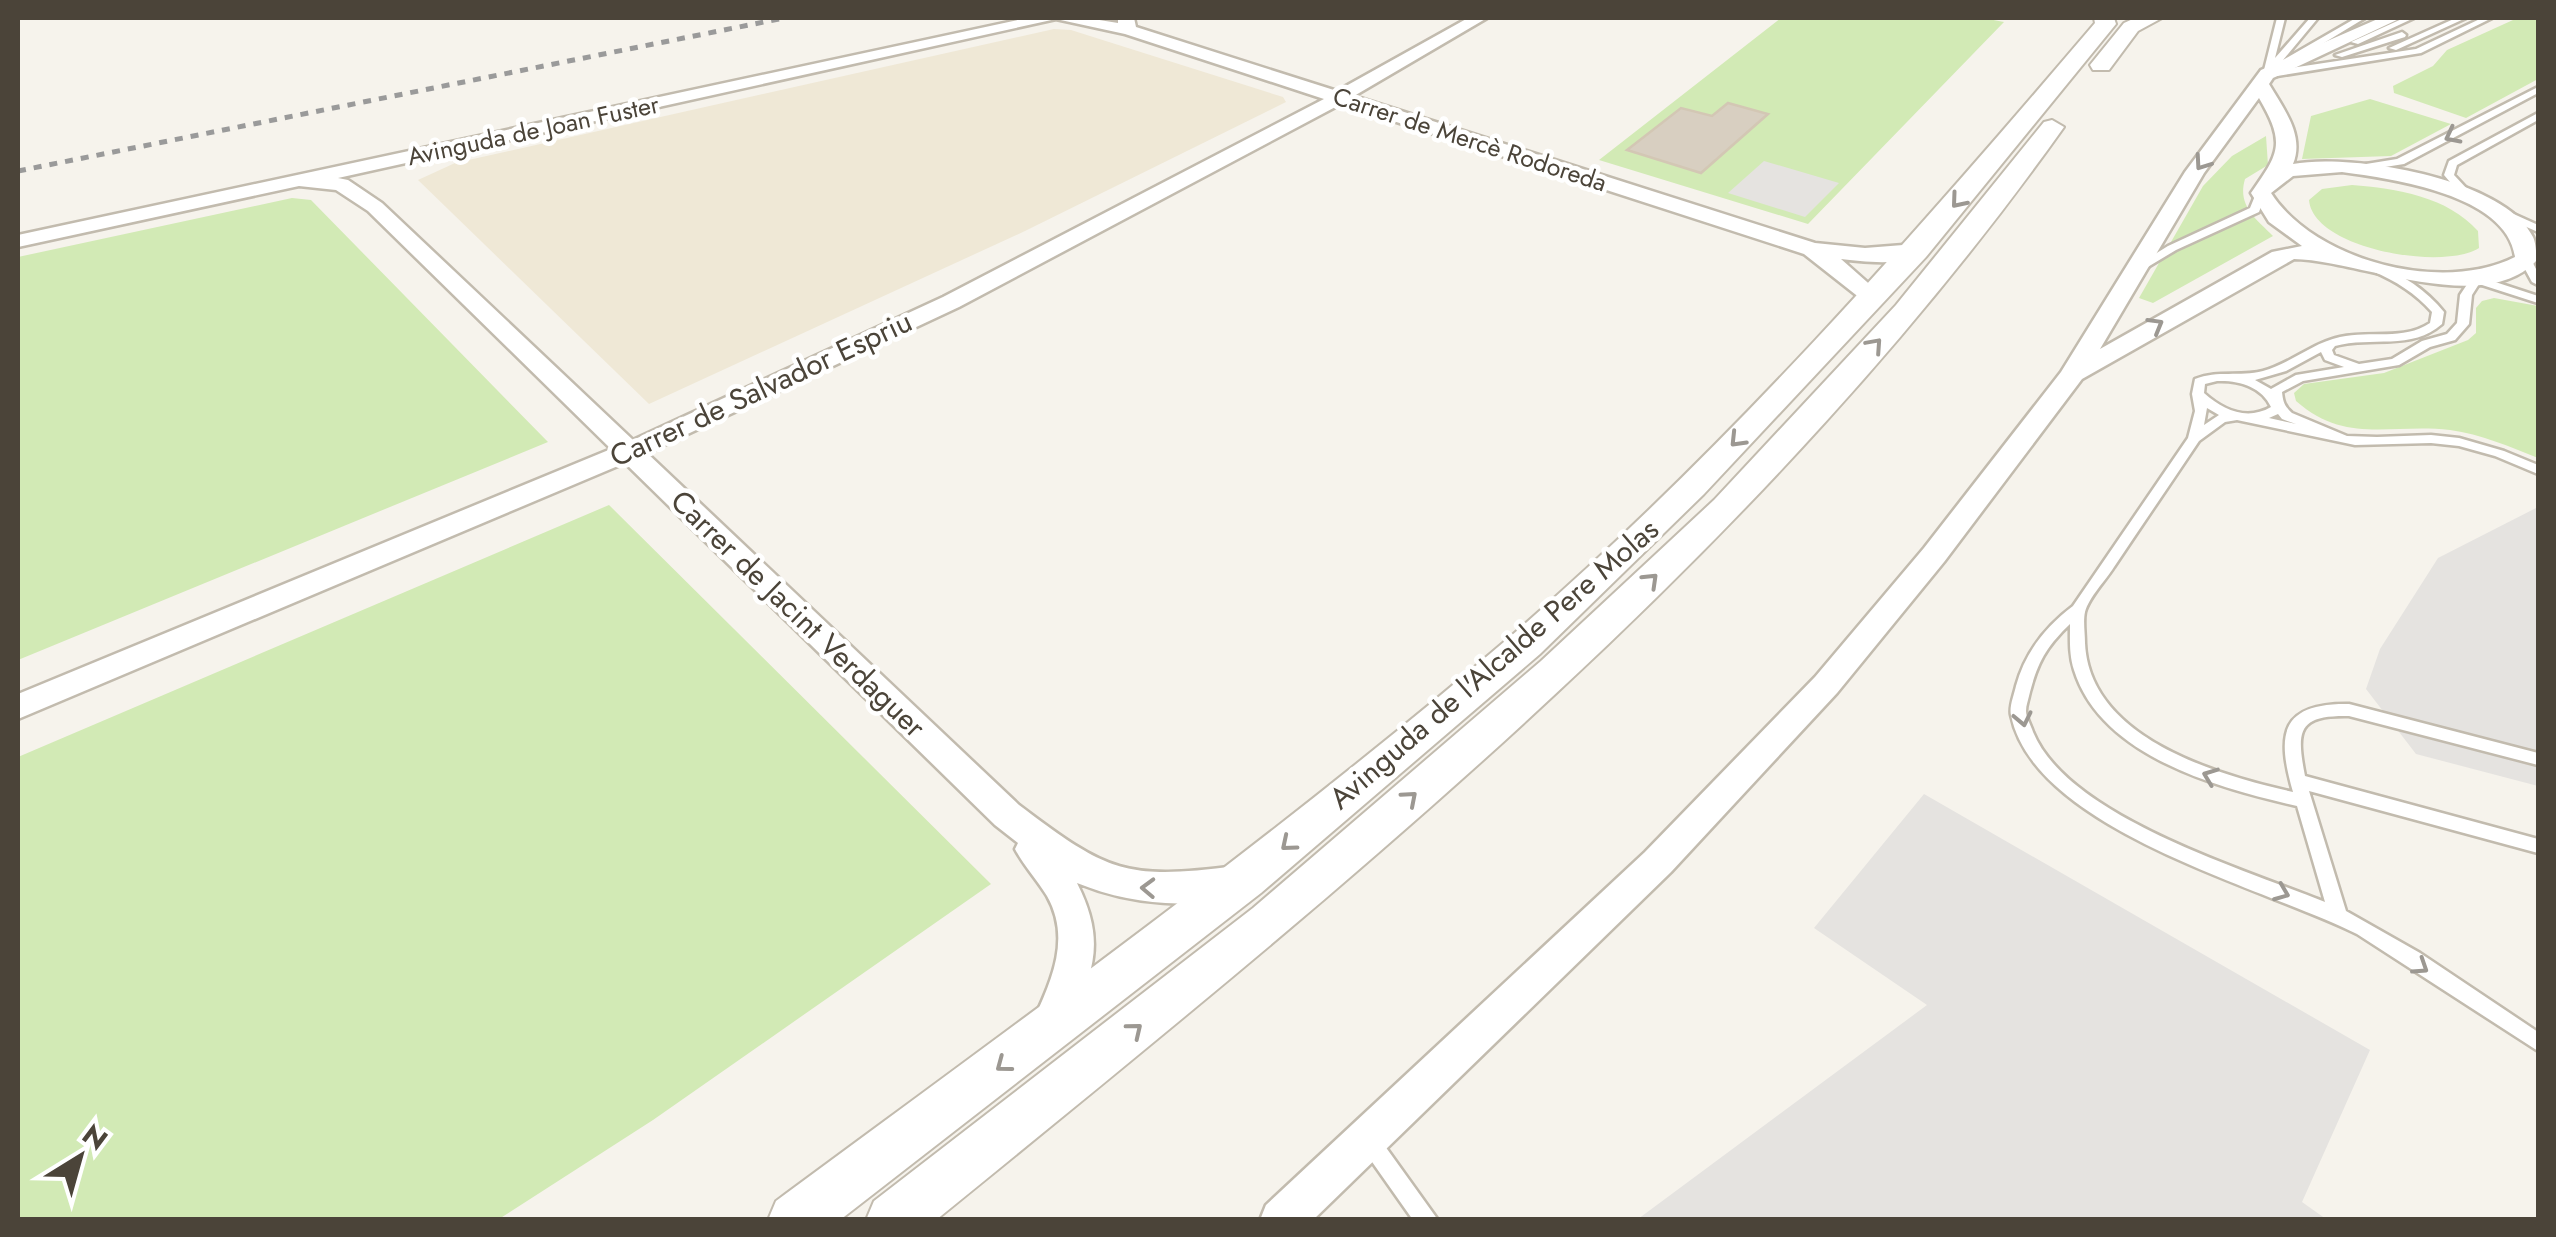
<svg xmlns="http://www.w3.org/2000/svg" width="2556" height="1237" font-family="Jost,sans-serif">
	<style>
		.education { fill: #efe8d6 }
		.green { fill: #d2eab5 }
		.parking { fill: #e5e3e0 }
		.building { fill: #d8cfc1; stroke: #d3c7b4; stroke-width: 2.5 }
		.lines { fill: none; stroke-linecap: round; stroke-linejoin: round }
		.service-casing { stroke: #c2bbae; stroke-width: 5 }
		.minor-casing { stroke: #c2bbae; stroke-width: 5 }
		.tertiary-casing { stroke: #c2bbae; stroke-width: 4 }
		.service { fill: #fff; fill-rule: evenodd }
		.minor { fill: #fff; fill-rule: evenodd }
		.tertiary { fill: #fff; fill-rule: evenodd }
		.rail { stroke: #9a9a9a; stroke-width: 5; stroke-dasharray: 8 8; stroke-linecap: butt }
		.oneway { stroke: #9c9892 }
		.labels { text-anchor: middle; stroke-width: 9; stroke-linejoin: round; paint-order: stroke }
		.far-street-label { font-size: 25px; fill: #4b4439; stroke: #fff }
		.street-label { font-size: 30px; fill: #4b4439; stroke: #fff }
	</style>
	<rect width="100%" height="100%" fill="#f6f3ec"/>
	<path class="education" d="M1054 29 1071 30 1283 97 1286 102 1025 231 649 404 418 180 455 163Z"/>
	<path class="green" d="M1781 18H1983L2004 22 1808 224 1599 160Z
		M2513 20H2538V79L2466 118 2394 93 2393 86 2433 66 2447 50Z
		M2370 99 2451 124 2391 156 2302 159 2311 116Z
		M2266 136 2268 165 2245 179C2237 206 2256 219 2273 236L2153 303 2139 298 2203 186 2232 156Z
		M2352 185C2396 188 2448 197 2478 231L2479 248C2443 271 2313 249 2309 200L2322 189Z
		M292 198 311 200 548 442 18 660V257Z
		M2494 298 2538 306V458C2510 447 2481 434 2450 430 2391 423 2346 445 2296 401L2294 393 2304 384 2384 373 2468 340 2476 333V308L2482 301Z
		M609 505 991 884 653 1120 499 1219H18V757Z"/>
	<path class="parking" d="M1764 161 1839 183 1805 217 1728 193Z
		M2538 507V786L2416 754 2366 689 2380 649 2438 558Z
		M1924 794 2370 1050 2302 1202 2326 1219H1638L1927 1005 1814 928Z"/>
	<path class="building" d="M1728 103 1768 114 1701 173 1627 150 1681 108 1712 116Z"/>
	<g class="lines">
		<defs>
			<path id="service" d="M2277 18H2285L2275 58 2310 18H2318L2283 60 2356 18H2365L2286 66 2274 65 2272 71 2416 49 2482 18H2492L2421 53 2271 77 2264 70Z
				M2404 18H2414L2358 44 2351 42Z
				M2456 18H2466L2396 50 2389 48Z
				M2402 32 2406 35 2405 37 2342 57 2335 55Z
				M2538 87V93L2404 164 2366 170 2361 167 2366 164 2397 159Z
				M2538 113V120L2457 165 2454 175 2469 191V195H2461L2444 175 2449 161Z
				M2257 191 2266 193 2259 212 2176 250 2141 271 2137 272 2131 269 2168 246 2250 208Z
				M2499 211H2507L2538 225V232L2499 215Z
				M2538 249V257L2532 261 2538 273V285L2532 282 2520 260Z
				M2376 266C2403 274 2426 290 2444 312L2442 324C2412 351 2371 336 2335 346L2332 350 2334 355 2359 364 2392 359 2422 341 2447 334 2457 323 2460 295 2472 277H2480L2538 296V303L2479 284 2472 295 2469 324 2455 340 2430 347 2399 365 2303 381 2282 392C2283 401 2284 406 2292 413L2347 436 2377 437 2431 435 2459 438 2504 451 2538 465V474L2495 456 2459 446 2431 443 2355 445 2237 420 2225 422 2199 441C2171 483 2142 525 2114 567 2106 580 2089 597 2085 612 2083 621 2085 633 2085 643 2089 738 2217 775 2293 792 2276 733 2281 703 2349 704L2538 753V765L2349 716C2298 715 2296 730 2305 776L2538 839V853L2309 791 2346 911 2420 953 2538 1032V1051L2357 934C2263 887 2034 830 2011 715 2009 707 2014 695 2016 686 2025 653 2045 627 2073 606L2188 438 2195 411 2192 394 2195 379C2218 370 2239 377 2263 371 2290 364 2312 343 2340 337 2371 330 2403 341 2430 323L2432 312C2415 293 2396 281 2372 271V267ZM2321 352 2325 360 2344 367 2296 375 2271 389 2255 380 2286 371ZM2217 381C2239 380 2262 387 2271 407 2247 421 2223 410 2204 393L2205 384ZM2207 408 2219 415 2204 425ZM2278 414 2282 419 2296 424 2269 418ZM2070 624C2070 639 2069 655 2074 670 2101 757 2219 788 2297 806L2325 902C2244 869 2068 817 2033 732 2031 726 2026 717 2026 711 2026 705 2028 701 2029 696 2037 663 2046 647 2070 624Z
				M1370 1132 1377 1135 1438 1220H1413L1363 1149 1360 1142 1363 1135Z"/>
			<path id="minor" d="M1027 18H1087L1118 23V18H1134L1136 27 1337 91 1468 18H1487L1354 96 1815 243 1865 248 1916 244 1927 251C1909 267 1865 262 1841 259L1884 297 1881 302H1865L1804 254 1341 104 959 307 647 453 1019 805C1109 873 1125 880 1237 866L1250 870 1255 881 1250 892C1194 911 1131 905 1077 883 1107 943 1093 973 1067 1031L1053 1037 1039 1031 1034 1019C1052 979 1071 938 1047 896 1037 880 1024 866 1015 849L1018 843 995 825 625 463 18 719V694L611 449 368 211 336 190 299 186 18 247V235ZM1056 19 1125 34 1324 99 943 297 633 440 382 203 348 180 338 178Z
				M2380 18H2401L2273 78 2269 84C2283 108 2305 135 2293 164 2350 153 2505 178 2533 237 2536 243 2536 253 2537 260 2484 318 2359 260 2294 259L2082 379 1944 562 1837 693 1671 872 1313 1220H1260L1266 1205 1645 852 1815 677 1924 548 2061 372 2185 172 2261 70ZM2259 98C2286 144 2279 153 2251 193L2269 222 2302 246 2272 252 2100 349 2204 173ZM2342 172C2394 179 2507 195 2515 257 2442 294 2315 261 2271 193L2293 176Z"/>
			<path id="tertiary" d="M2094 18H2114L2116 24 1926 257 1704 494 1540 654 1261 893 840 1220H768L776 1201C1025 1017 1276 837 1511 636 1725 451 1912 238 2095 23Z
				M2135 18H2162L2138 31 2109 70H2093L2090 65 2124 23Z
				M2052 120 2064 127C1759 556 1341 890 936 1220H866L874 1201 1253 908 1541 661 1714 500 1896 305 2044 122Z"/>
		</defs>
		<use href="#service" class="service-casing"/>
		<use href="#minor" class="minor-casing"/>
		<use href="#tertiary" class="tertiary-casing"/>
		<use href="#service" class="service"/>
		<use href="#minor" class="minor"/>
		<use href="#tertiary" class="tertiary"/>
		<path class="rail" d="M18 171 784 18"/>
	</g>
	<defs><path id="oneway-chevron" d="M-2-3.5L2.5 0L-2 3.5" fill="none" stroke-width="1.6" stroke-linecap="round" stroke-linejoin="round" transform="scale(2.5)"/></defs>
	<g class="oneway">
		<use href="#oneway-chevron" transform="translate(2452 136) rotate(153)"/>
		<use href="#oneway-chevron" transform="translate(2202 163) rotate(125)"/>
		<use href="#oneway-chevron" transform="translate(1958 201) rotate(130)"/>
		<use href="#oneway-chevron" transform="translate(2156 325) rotate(-30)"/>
		<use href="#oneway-chevron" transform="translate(1875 345) rotate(-48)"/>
		<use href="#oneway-chevron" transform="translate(1737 440) rotate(134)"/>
		<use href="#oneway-chevron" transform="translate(1651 580) rotate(-44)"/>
		<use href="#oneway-chevron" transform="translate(2023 719) rotate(78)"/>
		<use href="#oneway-chevron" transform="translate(2210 776) rotate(-159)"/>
		<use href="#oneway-chevron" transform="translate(1410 798) rotate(-41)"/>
		<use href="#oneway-chevron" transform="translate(1288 844) rotate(140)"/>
		<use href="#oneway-chevron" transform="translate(1148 888) rotate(-178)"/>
		<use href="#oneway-chevron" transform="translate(2282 893) rotate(22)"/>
		<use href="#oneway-chevron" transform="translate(2421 967) rotate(33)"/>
		<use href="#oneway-chevron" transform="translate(1135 1030) rotate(-39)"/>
		<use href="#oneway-chevron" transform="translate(1003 1065) rotate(143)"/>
	</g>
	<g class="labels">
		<g class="far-street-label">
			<text transform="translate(533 130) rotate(-12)" y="9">Avinguda de Joan Fuster</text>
			<text transform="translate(1470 139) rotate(18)" y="9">Carrer de Mercè Rodoreda</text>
		</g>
		<g class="street-label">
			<text transform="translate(761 389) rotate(-25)" y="10">Carrer de Salvador Espriu</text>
			<text transform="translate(798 614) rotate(44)" y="10">Carrer de Jacint Verdaguer</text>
			<text transform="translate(1494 664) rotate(-41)" y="10">Avinguda de l'Alcalde Pere Molas</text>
		</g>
	</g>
	<rect width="2556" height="1237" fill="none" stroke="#4b4439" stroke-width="40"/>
	<g transform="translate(80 1157) rotate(37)" stroke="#ffffff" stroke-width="8" paint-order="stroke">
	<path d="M0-8L18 38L0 25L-18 38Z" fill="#4b4439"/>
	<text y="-15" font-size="28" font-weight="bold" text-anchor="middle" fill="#4b4439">N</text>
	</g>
</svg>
